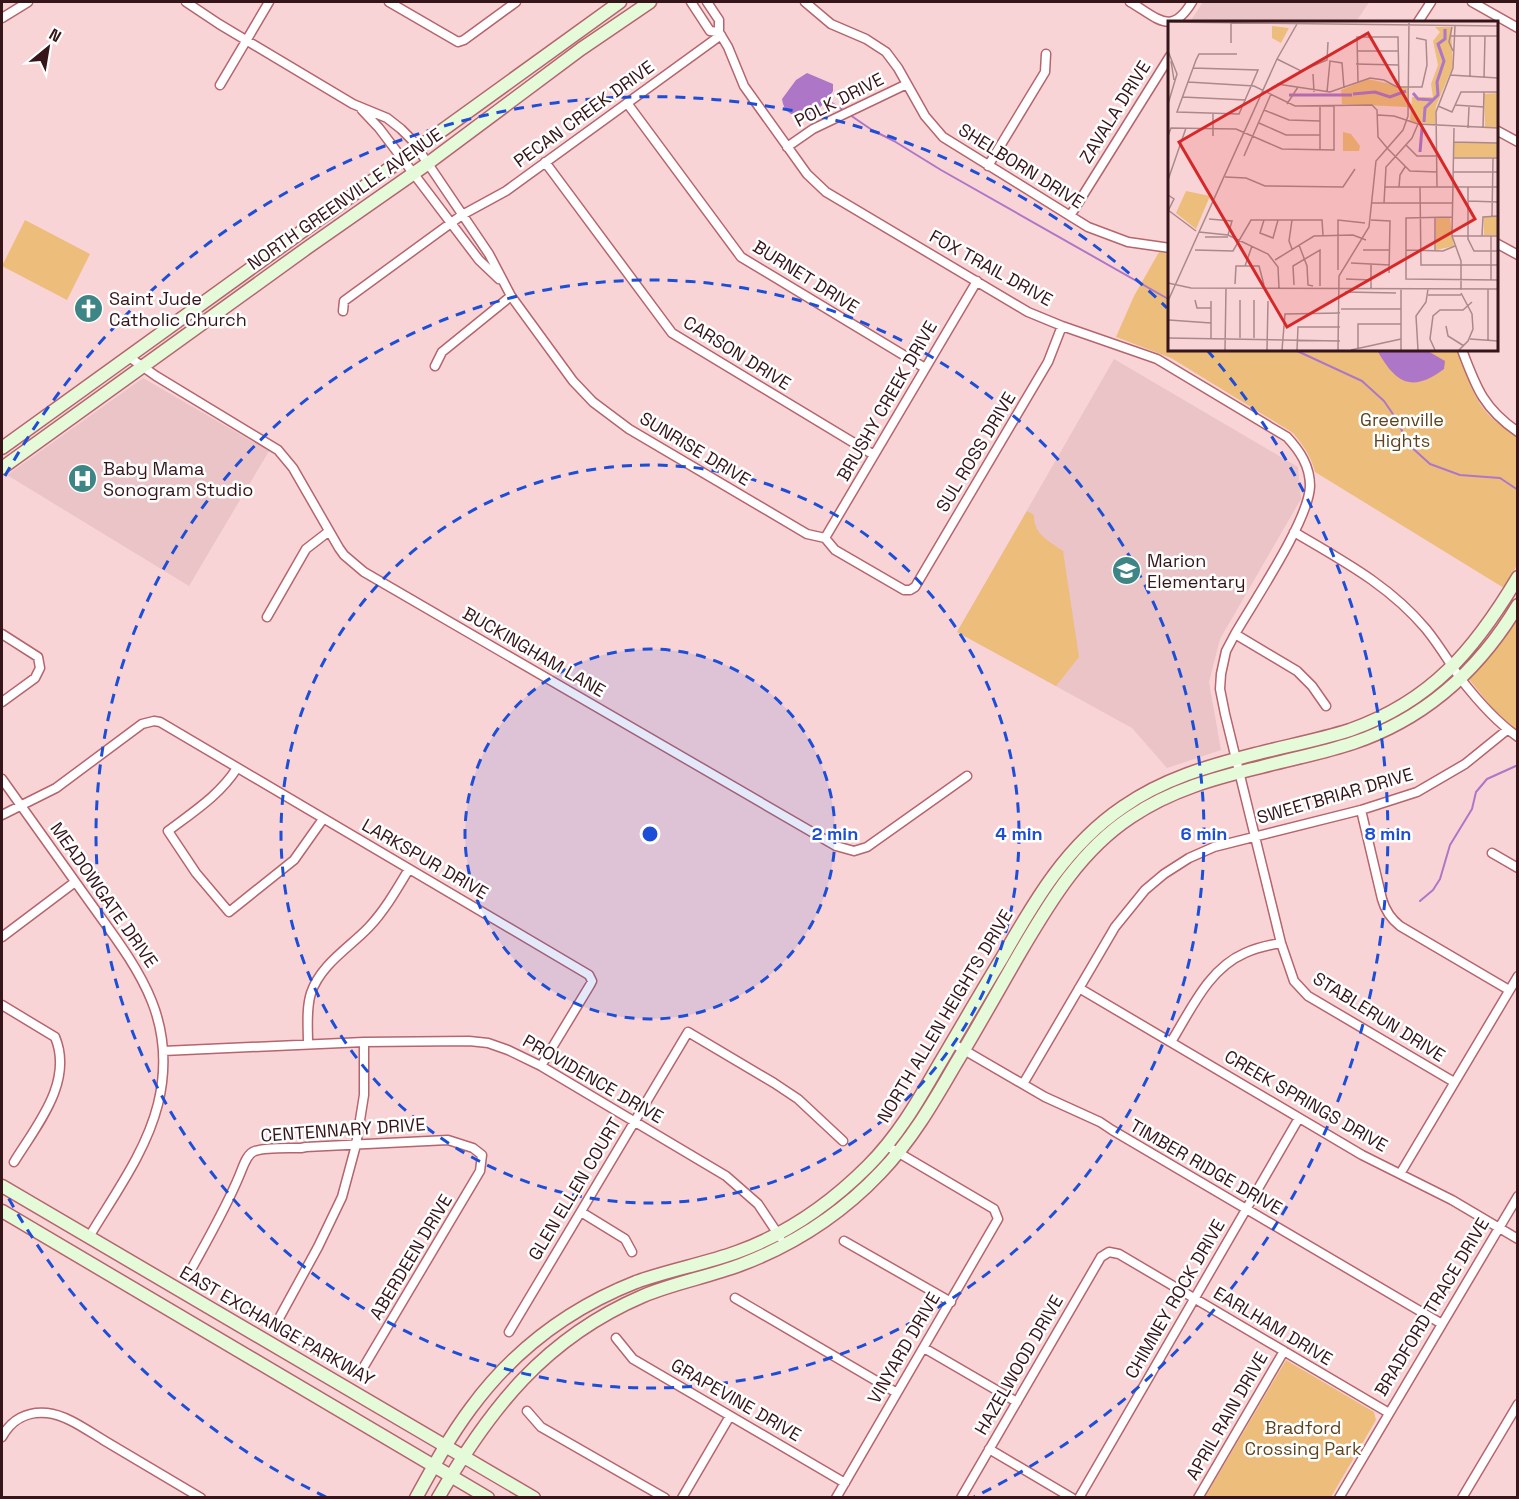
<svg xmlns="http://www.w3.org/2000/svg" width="1519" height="1499" font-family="'Space Grotesk',sans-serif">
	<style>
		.built { fill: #eac4c6 }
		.green { fill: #edbd7b }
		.water { fill: #ae76c7 }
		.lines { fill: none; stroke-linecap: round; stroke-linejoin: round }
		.stream { stroke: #ae76c7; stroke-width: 2 }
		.street-casing { stroke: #b4656d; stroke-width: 11 }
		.secondary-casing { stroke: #b4656d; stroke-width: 15 }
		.street { stroke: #fff; stroke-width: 8 }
		.secondary { stroke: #e5fad8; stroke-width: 12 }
		.ring { fill: none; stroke: #1d4ed8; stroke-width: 3; stroke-dasharray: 10 8 }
		.labels { text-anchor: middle; stroke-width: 5; stroke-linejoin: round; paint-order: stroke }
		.street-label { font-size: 18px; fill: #351519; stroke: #fff }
		.poi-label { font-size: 18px; fill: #351519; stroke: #fff; text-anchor: start }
		.park-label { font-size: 18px; fill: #5e441e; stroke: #fff }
		.inset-river { fill: none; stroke: #ae76c7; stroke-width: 3 }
		.inset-road { fill: none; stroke: #ab888a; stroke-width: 1.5 }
		.view { fill: #d62828; fill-opacity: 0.15; stroke: #d62828; stroke-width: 3 }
		.inset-edge { fill: none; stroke: #351519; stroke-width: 3 }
		.centre { fill: #1d4ed8; stroke: #fff; stroke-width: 3 }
		.ring-label { font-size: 18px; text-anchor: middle; font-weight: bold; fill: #1d4ed8; stroke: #fff; stroke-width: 5; stroke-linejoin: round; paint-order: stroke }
	</style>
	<rect width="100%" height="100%" fill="#f9d4d6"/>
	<path class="built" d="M1203 2H1369L1356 22H1190Z
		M1114 359 1298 467 1301 499 1220 639 1209 682 1221 750 1167 768 1132 728 957 632Z
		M143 378 269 451 189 586 7 475Z"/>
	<path class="green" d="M25 220 90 254 67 300 2 266Z
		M1159 252 1169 254 1170 350H1457C1476 393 1472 409 1517 436V565L1504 588 1315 472C1311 456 1303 445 1293 433L1171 358 1116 337 1134 296Z
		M1027 511 1034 515C1033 534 1050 542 1063 551L1079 657 1056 686 957 632Z
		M1517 616V730L1493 709 1468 678Z
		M1286 1360 1374 1412 1376 1420 1331 1497H1205Z"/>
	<path class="water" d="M807 73 833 84V91C828 98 823 106 816 110 803 120 784 118 782 99L796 80Z
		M1377 350H1426L1445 361 1444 369C1411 394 1395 382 1377 350Z"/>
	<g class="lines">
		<path class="stream" d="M827 100 843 110
			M850 115 872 130 894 141 941 170 1170 300
			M1295 350 1362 381 1384 401 1397 420 1408 444 1430 464 1460 475 1500 478 1518 490
			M1420 901 1433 890 1440 879 1450 845 1472 809 1476 792 1487 779 1518 765"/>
		<defs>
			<path id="street" d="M186 2 219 24 353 104 387 118 401 129 412 140 489 254 511 296 573 381 593 402 629 429 807 534 825 538 835 550 904 590H910L915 587 1048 362 1062 326
				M389 2 458 42 464 40 516 2
				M691 2 710 31 719 32
				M707 2 719 20V32L728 47 744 86 807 174 826 192 1028 312 1062 326 1157 359 1287 437C1300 451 1310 466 1310 486 1309 520 1254 601 1235 634L1226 651 1221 674 1220 689 1225 714 1281 943 1294 981 1308 996 1454 1082
				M805 2 831 24 866 39 886 52 898 68 925 116 943 137 1088 227 1128 242 1170 248
				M1130 2C1158 18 1171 37 1192 2
				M1472 2 1518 28
				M2 18 28 2
				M1418 22 1431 2
				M220 85 269 2
				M627 103 741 257 925 368
				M362 110 379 128 479 260 499 279
				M1496 130 1518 142
				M787 147 813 129 907 84
				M545 162 672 333 874 455
				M988 166 1045 72 1046 54
				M1070 216 1170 56
				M1496 243 1518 255
				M343 311 344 301 462 215 506 191 721 35
				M1462 350C1476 387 1483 408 1518 432
				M129 357 156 376 278 450 293 468 339 548 344 555 364 572 836 846 854 851 867 847 967 776
				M435 366 442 352 511 296
				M1294 532C1343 561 1389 585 1426 629 1439 645 1449 662 1460 678 1477 700 1495 721 1518 737
				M825 538 977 281
				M267 617 306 549 328 532
				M2 634 38 657 40 668 35 678 2 702
				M1235 634 1297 671 1312 686 1326 706
				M237 768C220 795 193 812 168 831L196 873 229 912 294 860 323 819
				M2 779C29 817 56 855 84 894 132 962 180 1014 158 1104 146 1152 114 1195 89 1237
				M1361 810 1382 899C1385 910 1390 918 1400 926L1509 990
				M2 815 56 788 142 724 154 721 160 722 589 975 592 981 590 985 541 1066
				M1492 853 1518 868
				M2 937 75 882
				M1079 988 1362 1155 1452 1200 1518 1239
				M2 1005 55 1037C74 1082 36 1126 14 1162
				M1171 1042C1191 1010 1208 969 1245 953 1256 948 1269 945 1281 943
				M952 1043 1045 1097 1100 1122 1112 1130 1442 1324
				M308 1044C308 1027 306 1009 311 993 321 964 349 948 369 927 385 910 397 889 409 869
				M163 1051 364 1042 469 1041 488 1043 508 1050 541 1066 726 1176 758 1204 780 1237
				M1023 1084 1115 927 1145 890 1164 874 1189 858 1214 847 1361 810 1417 792 1465 764 1507 730
				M1400 1174 1518 976
				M581 1212 625 1239 632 1252
				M844 1241 951 1302
				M192 1268C209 1237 227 1206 240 1174 243 1167 247 1153 255 1151 266 1147 288 1148 301 1148L306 1147 448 1140 473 1148 482 1155 480 1171 363 1368 354 1371 281 1329 277 1322 318 1247 342 1197 356 1145 364 1095V1042
				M735 1298 897 1393
				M509 1332 688 1032 774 1083 798 1099 843 1141
				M616 1338 633 1359 845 1483
				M924 1348 1017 1402
				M527 1411 541 1427 665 1498
				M2 1437C11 1420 27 1411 47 1413 67 1415 88 1431 105 1441 137 1460 169 1479 201 1498
				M989 1449 1072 1498
				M682 1498 730 1416
				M836 1498 998 1219 994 1209 887 1146
				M961 1498 1101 1257 1109 1252 1119 1254 1389 1413
				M1079 1498 1299 1118
				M1198 1498 1284 1351
				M1339 1498 1518 1196
				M1462 1498 1518 1404"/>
			<path id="secondary" d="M2 448C208 299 415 151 620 2
				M2 468 307 248 427 164 581 49 650 2
				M2 1186 534 1498
				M2 1211 488 1498
				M416 1498C433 1467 450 1436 471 1408 513 1351 570 1308 636 1282 669 1270 704 1264 737 1252 787 1234 831 1203 868 1166 897 1137 917 1103 937 1068 959 1031 980 994 1002 958 1035 900 1067 845 1123 807 1163 779 1208 766 1255 754 1286 746 1319 740 1350 730 1432 701 1475 649 1518 577
				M438 1498C490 1408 545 1338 643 1296 674 1283 708 1277 740 1265 793 1245 841 1214 880 1173 911 1141 933 1103 955 1065 978 1027 999 989 1021 951 1051 900 1081 850 1131 817 1171 790 1215 778 1261 767 1291 759 1323 753 1353 743 1424 719 1479 670 1518 605"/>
		</defs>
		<use href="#street" class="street-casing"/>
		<use href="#secondary" class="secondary-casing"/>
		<use href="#street" class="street"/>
		<use href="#secondary" class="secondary"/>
	</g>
	<circle cx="650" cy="834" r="185" fill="#1d4ed8" fill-opacity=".12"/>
	<g class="ring">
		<circle cx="650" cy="834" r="185"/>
		<circle cx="650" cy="834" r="369"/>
		<circle cx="650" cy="834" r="554"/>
		<path d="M326 1497A738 738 0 0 1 5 1192M5 476A738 738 0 0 1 1167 308M1207 350A738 738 0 0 1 974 1497"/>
	</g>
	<defs>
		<symbol id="church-disc" viewBox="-11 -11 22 22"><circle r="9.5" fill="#3e8686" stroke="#fff"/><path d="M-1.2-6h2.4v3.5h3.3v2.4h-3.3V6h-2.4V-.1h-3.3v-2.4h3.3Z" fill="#fff"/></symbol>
		<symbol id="hospital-disc" viewBox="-11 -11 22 22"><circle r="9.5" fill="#3e8686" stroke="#fff"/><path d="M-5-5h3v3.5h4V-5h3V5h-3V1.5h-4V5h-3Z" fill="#fff"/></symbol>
		<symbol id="school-disc" viewBox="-11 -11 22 22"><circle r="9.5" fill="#3e8686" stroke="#fff"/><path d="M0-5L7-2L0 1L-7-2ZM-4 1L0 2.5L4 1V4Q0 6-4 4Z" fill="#fff"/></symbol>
	</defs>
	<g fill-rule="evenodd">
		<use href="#church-disc" x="72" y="292" width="33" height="33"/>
		<use href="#hospital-disc" x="66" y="462" width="33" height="33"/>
		<use href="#school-disc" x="1110" y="554" width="33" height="33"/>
	</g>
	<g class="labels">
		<g class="street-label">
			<text transform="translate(839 100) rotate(-27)" y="6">POLK DRIVE</text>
			<text transform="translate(1115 112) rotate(-58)" y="6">ZAVALA DRIVE</text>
			<text transform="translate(584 114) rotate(-36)" y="6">PECAN CREEK DRIVE</text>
			<text transform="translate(1021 166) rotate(32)" y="6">SHELBORN DRIVE</text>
			<text transform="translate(345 199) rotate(-35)" y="6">NORTH GREENVILLE AVENUE</text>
			<text transform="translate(991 268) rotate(29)" y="6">FOX TRAIL DRIVE</text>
			<text transform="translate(806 277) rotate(32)" y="6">BURNET DRIVE</text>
			<text transform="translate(737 353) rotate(32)" y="6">CARSON DRIVE</text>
			<text transform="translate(887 401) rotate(-60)" y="6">BRUSHY CREEK DRIVE</text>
			<text transform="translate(695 449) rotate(31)" y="6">SUNRISE DRIVE</text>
			<text transform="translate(976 452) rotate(-59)" y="6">SUL ROSS DRIVE</text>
			<text transform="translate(534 652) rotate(30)" y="6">BUCKINGHAM LANE</text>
			<text transform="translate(1335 796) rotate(-16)" y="6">SWEETBRIAR DRIVE</text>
			<text transform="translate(425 859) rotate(30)" y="6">LARKSPUR DRIVE</text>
			<text transform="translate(104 895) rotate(55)" y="6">MEADOWGATE DRIVE</text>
			<text transform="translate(945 1016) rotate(-59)" y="6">NORTH ALLEN HEIGHTS DRIVE</text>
			<text transform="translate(1379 1017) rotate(32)" y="6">STABLERUN DRIVE</text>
			<text transform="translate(593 1079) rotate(30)" y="6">PROVIDENCE DRIVE</text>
			<text transform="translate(1306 1101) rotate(30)" y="6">CREEK SPRINGS DRIVE</text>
			<text transform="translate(343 1130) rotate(-4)" y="6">CENTENNARY DRIVE</text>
			<text transform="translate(1206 1167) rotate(30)" y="6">TIMBER RIDGE DRIVE</text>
			<text transform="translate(575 1189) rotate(-59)" y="6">GLEN ELLEN COURT</text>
			<text transform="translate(411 1257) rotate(-59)" y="6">ABERDEEN DRIVE</text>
			<text transform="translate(1175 1299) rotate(-60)" y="6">CHIMNEY ROCK DRIVE</text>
			<text transform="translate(1432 1307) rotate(-59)" y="6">BRADFORD TRACE DRIVE</text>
			<text transform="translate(277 1326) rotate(30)" y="6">EAST EXCHANGE PARKWAY</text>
			<text transform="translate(1273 1326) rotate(31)" y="6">EARLHAM DRIVE</text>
			<text transform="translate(904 1348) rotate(-60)" y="6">VINYARD DRIVE</text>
			<text transform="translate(1019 1365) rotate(-60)" y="6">HAZELWOOD DRIVE</text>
			<text transform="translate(736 1400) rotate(30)" y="6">GRAPEVINE DRIVE</text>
			<text transform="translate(1227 1416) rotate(-60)" y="6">APRIL RAIN DRIVE</text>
		</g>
		<g class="poi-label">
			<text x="109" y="305">Saint Jude<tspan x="109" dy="21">Catholic Church</tspan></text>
			<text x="103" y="475">Baby Mama<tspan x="103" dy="21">Sonogram Studio</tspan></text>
			<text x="1147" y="567">Marion<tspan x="1147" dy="21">Elementary</tspan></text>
		</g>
		<g class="park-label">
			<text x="1402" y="426">Greenville<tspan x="1402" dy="21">Hights</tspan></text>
			<text x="1303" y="1434">Bradford<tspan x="1303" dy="21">Crossing Park</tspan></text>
		</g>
	</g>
	<g transform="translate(1168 21)">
		<rect width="330" height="330" fill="#f9d4d6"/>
		<path d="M104 5 121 7 113 22 104 17ZM267 6H283L285 45 268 85 267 103 250 102 242 100 244 76H265L263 63 270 44 265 20 272 11ZM200 58 240 67V86L174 83 173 69ZM330 72V106H317L316 73ZM175 111 183 113 192 125 191 130H175ZM286 122H330V136H286ZM18 170 42 175 28 208 8 192ZM316 196H330V214H316ZM268 197H282L286 225 268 229Z" fill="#edbd7b"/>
		<path class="inset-river" d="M245 72 250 78 265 79M185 73 207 71 222 76 238 70M121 74H184M256 101 257 87 270 74 269 61 276 40 270 23 277 18V8M252 131 254 107"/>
		<path class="inset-road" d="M0 1 330 5M63 2V22M284 6 281 21 285 30M282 15H330M0 30 9 53 0 83M189 30H231M109 38 133 50 159 39 160 21M3 40 6 59M188 43 231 44M25 47 90 49 71 93 9 91 28 39 31 33H69M145 53 146 71M282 54 330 57M302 56V15M316 57 317 15M20 61 86 65 127 85 204 84 209 89 210 116 220 128 242 150 269 151M190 61 189 16H230L231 66M109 63 162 71 202 57 216 59 229 66H254L259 44 258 19 248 17M159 71 162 40 174 42 176 67M14 76 78 79M119 83 130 66M287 84 316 86M270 85 284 91 293 71H330M96 89 121 99 152 100M210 94 226 95 250 103 330 107M91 102 118 114H152M286 107 284 215 293 240V269M300 107 301 86M315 107 316 71M0 115 3 107 68 108 114 128 166 129V85M45 115V93M285 121 330 122M238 124 249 135H269M152 128V86M76 135 103 73M285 137H330M285 151H330M57 156 78 157 97 165 175 166 187 148M0 159 18 107M216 166H330M231 166 232 154 237 146M252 166 253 244H330M269 166 268 91 285 47 287 5M300 166V218L306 230H330M0 174 6 178 0 190M300 180 330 181M204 182H285M216 182 218 146 244 117 250 103M0 189 28 210M324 195 325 137M284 196 238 197V258L330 259M41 198 64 200 60 214M96 199 92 212 105 217 110 199M124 199 121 220 124 228M203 199 222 200 221 252M31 211 60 214 100 233 110 246 111 267M284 215H330M314 215 315 196 330 195M37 216H60M131 224 139 245 140 264 145 265M27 229 65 230 83 199H154L155 214M195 229H222M238 229 275 230 287 225M267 229V196M107 239 146 215 185 214 198 219M183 242 222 244M77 245 84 225M170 249V199L197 202M178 258 203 259M323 259V215M0 262 23 267 330 268M67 263 68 245H91L96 264M126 264 125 245 152 229V265M203 268V244M177 271 228 272M260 274H293M27 279 29 287H43M0 280 109 38 129 3M173 288H233M1 299 43 302M278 305 280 315 296 325M0 317 172 320M43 317V280M72 317V279M86 317V279M302 318 330 320M320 320V268M190 327V303H233M57 329 58 267M99 329 100 280M114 329 117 293 172 292M129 329 130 306H172M170 329 171 255 201 206 208 140 235 109 240 95 241 2M183 329 233 318M233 329V268M250 329 248 295 258 281 260 268M267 329 262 318 265 295 272 289H295L304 281M291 329 300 320 305 308 304 293 293 272"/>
		<path class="view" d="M200 12 307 198 119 306 11 121Z"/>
		<rect width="330" height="330" class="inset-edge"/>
	</g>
	<circle cx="650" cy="834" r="9" class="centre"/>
	<g class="ring-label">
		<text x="835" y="840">2 min</text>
		<text x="1019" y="840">4 min</text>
		<text x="1204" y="840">6 min</text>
		<text x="1388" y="840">8 min</text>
	</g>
	<rect width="1519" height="1499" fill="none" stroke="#351519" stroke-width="6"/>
	<g transform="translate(48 48) rotate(30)" stroke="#ffffff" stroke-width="4.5" paint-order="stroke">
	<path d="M0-4.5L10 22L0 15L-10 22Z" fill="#351519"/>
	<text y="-9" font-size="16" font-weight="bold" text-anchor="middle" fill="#351519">N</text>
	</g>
</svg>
